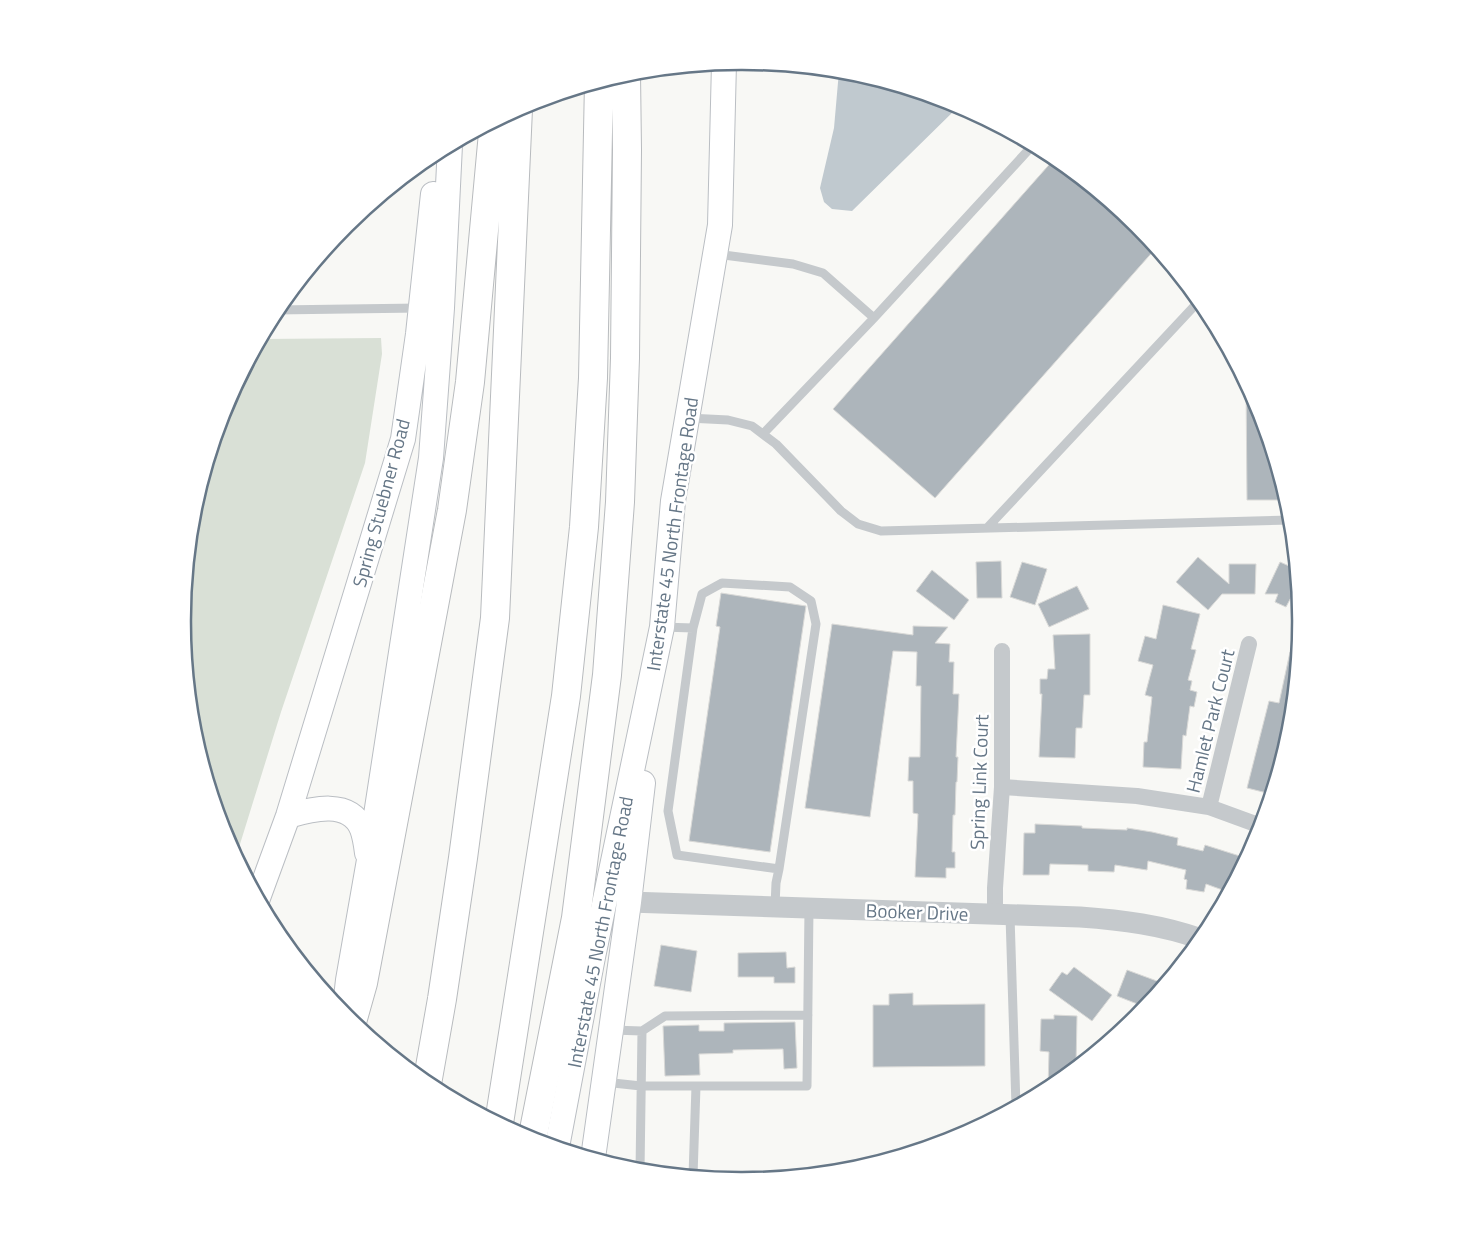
<svg xmlns="http://www.w3.org/2000/svg" width="1483" height="1242" font-family="'Titillium Web',sans-serif">
	<style>
		.green { fill: #d9e0d6 }
		.water { fill: #c0c9cf }
		.building { fill: #adb5bb; stroke: #d9d9d7 }
		.lines { fill: none; stroke-linecap: round; stroke-linejoin: round }
		.secondary-casing { stroke: #babec3; stroke-width: 26 }
		.motorway-casing { stroke: #b8bbbe; stroke-width: 30 }
		.service { stroke: #c5c9cc; stroke-width: 9 }
		.minor { stroke: #c5c9cc; stroke-width: 16 }
		.tertiary { stroke: #c5c9cc; stroke-width: 21 }
		.secondary { stroke: #fff; stroke-width: 24 }
		.motorway { stroke: #fff; stroke-width: 28 }
		.labels { text-anchor: middle; stroke-width: 5; stroke-linejoin: round; paint-order: stroke }
		.street-label { font-size: 19px; fill: #667787; stroke: #fff }
		.rim { fill: none; stroke: #667787; stroke-width: 2.5 }
	</style>
	<rect width="100%" height="100%" fill="#f8f8f5"/>
	<path class="green" d="M381 338 382 354 365 463 281 712 236 857 224 835 192 730 182 621 193 512 224 407 261 339Z"/>
	<path class="water" d="M839 71 851 72 959 106 852 211 832 209 824 202 820 188 834 128Z"/>
	<path class="building" d="M1055 158 1138 225 1156 248 935 498 833 409Z
		M1246 383 1259 407 1287 500H1247Z
		M1198 557 1229 584V564H1256L1255 594H1222L1208 610 1176 582Z
		M1001 561 1002 598H977L976 562Z
		M1022 562 1047 569 1035 605 1010 597Z
		M1280 562 1296 569 1298 584 1286 607 1275 602 1278 594H1265Z
		M932 570 969 600 954 620 916 591Z
		M1077 586 1089 609 1049 627 1038 604Z
		M721 593 806 606 770 852 689 841 720 627 716 626Z
		M1163 605 1200 614 1191 649 1196 650 1188 680 1192 681 1190 690 1197 692 1194 707 1190 706 1186 736 1183 735 1181 769 1143 767 1144 742H1147L1152 697 1145 695 1153 665 1138 661 1145 636 1156 639Z
		M832 624 913 635V626L948 627 935 643 950 644 949 662H954L953 694H959L956 757H958L957 782H956L955 815H953L952 852H955V868H946V878L915 877 918 814 913 813V781H908L909 757H920L921 686H916L917 652 893 651 870 817 805 808Z
		M1090 634V695H1084L1082 728H1076L1075 758 1039 757 1042 694H1040V679H1047L1048 669H1055L1053 635Z
		M1290 652 1298 654 1290 730 1271 794 1247 788 1269 701 1279 703Z
		M1035 824 1082 826V828L1127 830V828L1152 832 1178 838 1177 845 1203 851 1205 845 1246 858 1228 892 1206 884 1204 892 1186 889 1187 880 1184 879 1186 870 1148 861 1147 870 1115 865 1114 872 1088 871V865L1050 864 1049 875H1023L1024 833H1035Z
		M661 945 697 951 691 992 654 986Z
		M786 952 787 968 795 967V983H774V977H738V953Z
		M1074 967 1112 995 1092 1021 1049 990 1062 972 1067 975Z
		M1127 970 1165 984 1145 1007 1117 996Z
		M913 993V1005L985 1004V1066L873 1067V1005H889V994Z
		M1054 1015 1077 1016 1076 1067 1048 1089 1049 1052 1040 1051 1041 1019H1054Z
		M795 1022 797 1068 784 1069 783 1049 733 1050V1053L699 1054 700 1075 665 1076 663 1026 699 1025V1031H724V1023Z"/>
	<g class="lines">
		<defs>
			<path id="secondary" d="M288 816C312 809 350 799 362 829 365 837 366 845 367 853
				M258 898 288 816 403 439 418 334 433 194
				M344 1015 348 980 369 860 431 458 442 308 450 145
				M557 1147 593 957 662 627 673 501 720 225 724 63
				M593 1158 629 902 643 783"/>
			<path id="motorway" d="M352 1022 363 983 452 510 470 382 494 122
				M427 1084 442 999 463 858 495 618 518 109
				M499 1123 566 696 584 527 593 378 599 82
				M532 1140 576 918 607 675 620 502 625 358 627 150 626 74"/>
		</defs>
		<use href="#secondary" class="secondary-casing"/>
		<use href="#motorway" class="motorway-casing"/>
		<path class="service" d="M716 254 793 264 823 273 874 318
			M276 310 419 308
			M688 418 728 420 752 426 776 444 841 511 858 524 881 531 1291 520
			M763 434 874 318 1033 145
			M987 528 1199 301
			M662 627 693 628 702 594 722 583 790 587 811 601 816 624 779 869 677 855 668 811 693 628
			M775 906 776 883 779 869
			M1010 916 1016 1106
			M612 1030 642 1031 665 1016 808 1015
			M604 1082 641 1086H807L809 908
			M640 1171 642 1031
			M693 1176 696 1086"/>
		<path class="minor" d="M1002 787 1137 796 1209 807 1261 826
			M1209 807 1249 644
			M995 915V888L1002 787V651"/>
		<path class="tertiary" d="M629 902 1080 917C1122 920 1162 925 1201 939"/>
		<use href="#secondary" class="secondary"/>
		<use href="#motorway" class="motorway"/>
	</g>
	<g class="labels">
		<g class="street-label">
			<text transform="translate(381 503) rotate(-75)" y="7">Spring Stuebner Road</text>
			<text transform="translate(672 534) rotate(-82)" y="7">Interstate 45 North Frontage Road</text>
			<text transform="translate(1210 721) rotate(-76)" y="7">Hamlet Park Court</text>
			<text transform="translate(979 782) rotate(-88)" y="7">Spring Link Court</text>
			<text transform="translate(917 912) rotate(2)" y="7">Booker Drive</text>
			<text transform="translate(600 932) rotate(-79)" y="7">Interstate 45 North Frontage Road</text>
		</g>
	</g>
	<path d="M0 0H1483V1242H0ZM741 70H742A550 550 0 0 1 1292 620V622A550 550 0 0 1 742 1172H741A550 550 0 0 1 191 622V620A550 550 0 0 1 741 70Z" fill="#fff" fill-rule="evenodd"/>
	<path class="rim" d="M741 70H742A550 550 0 0 1 1292 620V622A550 550 0 0 1 742 1172H741A550 550 0 0 1 191 622V620A550 550 0 0 1 741 70Z"/>
</svg>
